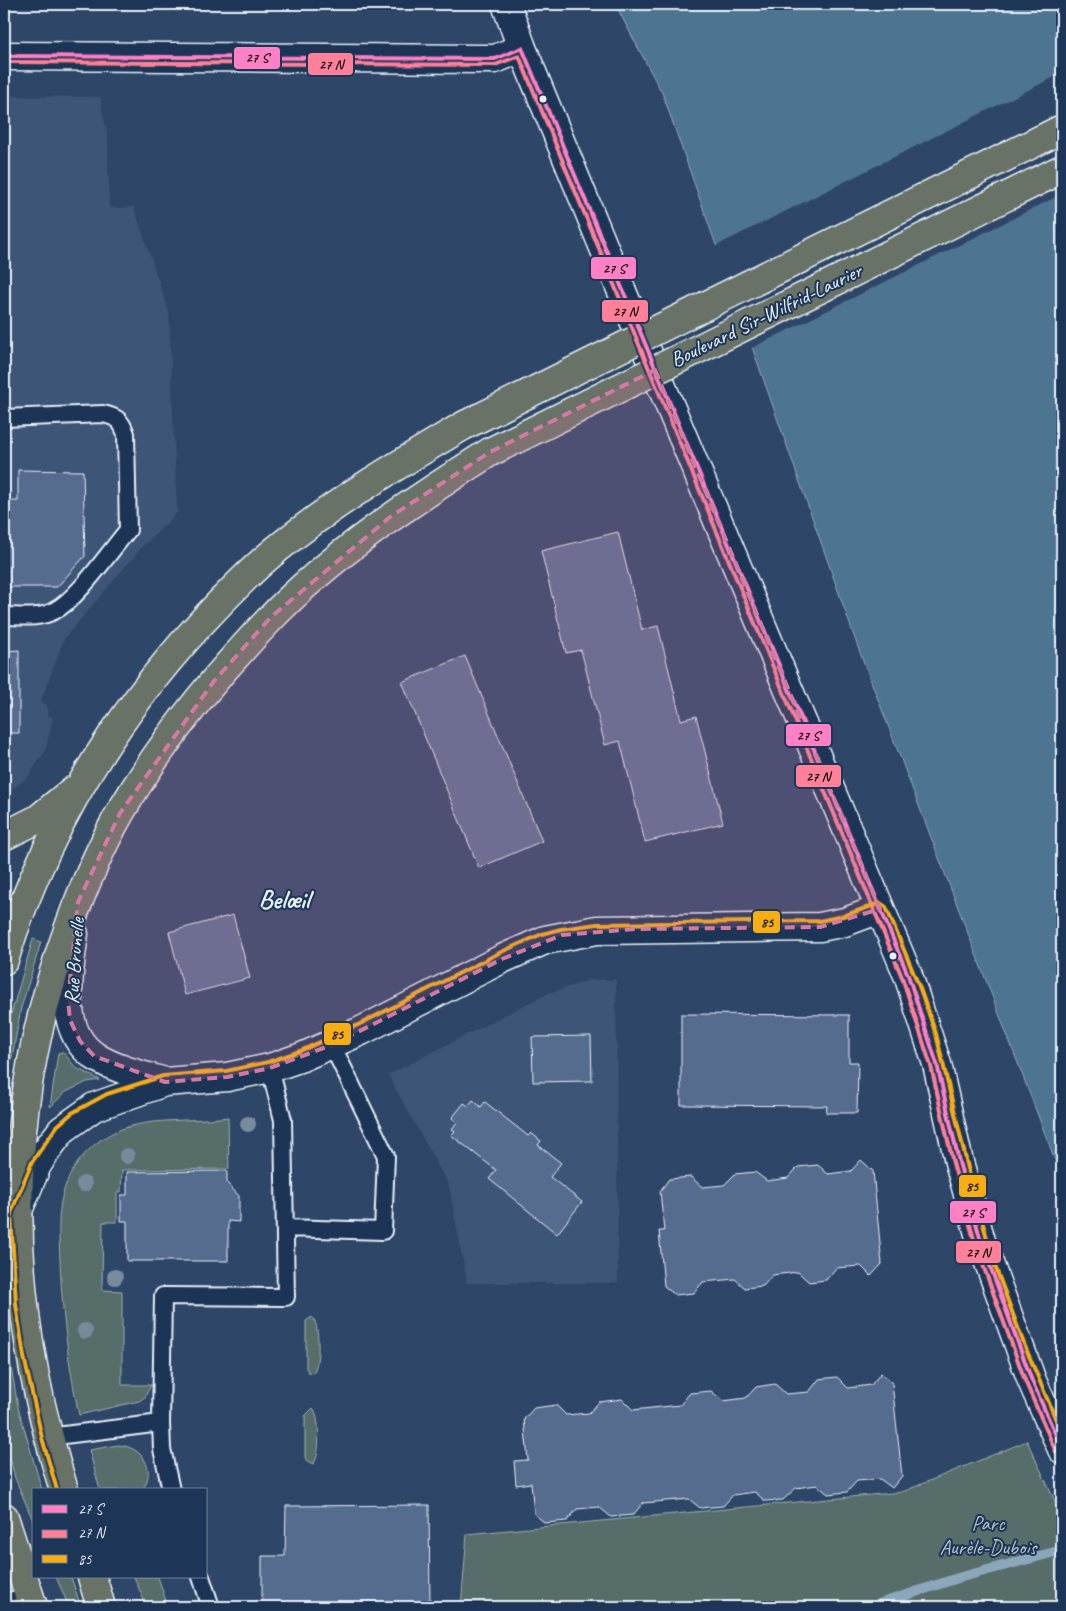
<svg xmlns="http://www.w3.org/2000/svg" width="1066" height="1611" font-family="Caveat,sans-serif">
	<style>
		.built { fill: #3d5477 }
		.green { fill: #566d69; stroke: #9fafb0 }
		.water { fill: #4e7592; stroke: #8ca7bb }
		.pier { fill: #2e4668 }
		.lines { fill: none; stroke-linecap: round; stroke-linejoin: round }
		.stream { stroke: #8ca7bb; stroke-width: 10 }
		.building { fill: #566c8f; stroke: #e8f1f8 }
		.lane-casing { stroke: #e8f1f8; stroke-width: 20 }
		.street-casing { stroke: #e8f1f8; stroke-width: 31 }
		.secondary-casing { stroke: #e8f1f8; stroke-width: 31 }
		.primary-casing { stroke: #e8f1f8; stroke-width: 31 }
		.lane { stroke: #1d3557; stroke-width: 16 }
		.street { stroke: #1d3557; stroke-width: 28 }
		.secondary { stroke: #1d3557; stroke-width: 28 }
		.primary { stroke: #697266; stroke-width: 28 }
		.primary-bridge-casing { stroke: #e8f1f8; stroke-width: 31; stroke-linecap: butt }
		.primary-bridge { stroke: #697266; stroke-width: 28 }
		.bus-1-casing { stroke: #1d3557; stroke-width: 8 }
		.bus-2-casing { stroke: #1d3557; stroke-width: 8 }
		.bus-3-casing { stroke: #1d3557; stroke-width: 8 }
		.bus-1 { stroke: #ff80c5; stroke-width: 4 }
		.bus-2 { stroke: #ff8098; stroke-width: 4 }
		.bus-3 { stroke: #f8ad13; stroke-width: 4 }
		.tree { fill: #788b9c }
		.marked { fill: #d37aa2; fill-opacity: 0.2; stroke: #d37aa2; stroke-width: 4; stroke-dasharray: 10 6; stroke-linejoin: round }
		.bus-dot { fill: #e8f1f8; stroke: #1d3557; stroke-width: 2 }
		.labels { text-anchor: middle; stroke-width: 4; stroke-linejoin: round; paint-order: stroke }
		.street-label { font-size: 21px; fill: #e8f1f8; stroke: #1d3557 }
		.park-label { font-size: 21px; fill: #b5c3c6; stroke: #1d3557 }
		.district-label { font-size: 26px; font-weight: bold; fill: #e8f1f8; stroke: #1d3557 }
		.line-badge { stroke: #1d3557; stroke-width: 2 }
		.pale-badge-label { font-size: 14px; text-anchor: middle; font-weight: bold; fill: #111 }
	</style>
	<rect width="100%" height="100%" fill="#2e4668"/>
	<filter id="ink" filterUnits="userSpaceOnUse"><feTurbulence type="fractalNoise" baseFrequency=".02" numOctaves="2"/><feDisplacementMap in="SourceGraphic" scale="10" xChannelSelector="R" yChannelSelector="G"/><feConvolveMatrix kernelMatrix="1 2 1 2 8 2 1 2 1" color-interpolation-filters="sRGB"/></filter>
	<g filter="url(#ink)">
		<path class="built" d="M4 96 100 97 108 139 109 208 134 207 169 312 177 513 143 546 64 639 41 701 47 705 48 715 53 718 45 752 27 778 4 795Z
			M590 980H616L618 1283H467L449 1186 388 1075 524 1005 549 993Z"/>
		<path class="green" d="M33 939 41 942 21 1008 4 1102V1038Z
			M63 1052 76 1068 100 1080 87 1082 66 1092 50 1107 58 1053Z
			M228 1117 229 1169 122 1170 121 1192H117V1222H103L102 1290 122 1291V1385H151L145 1397 139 1401 79 1415C68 1363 62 1313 60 1261 59 1238 57 1215 63 1193 71 1165 92 1141 119 1130 153 1117 193 1122 228 1117Z
			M312 1317C320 1322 320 1366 313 1373L308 1372 306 1368V1321Z
			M4 1326 18 1407 42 1490H34V1523L15 1478 4 1433Z
			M313 1408C320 1415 321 1458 313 1464L307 1461 305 1458V1416Z
			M1027 1441 1062 1516V1607H461L467 1534 902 1492Z
			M118 1445C141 1446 158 1469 142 1490H100L89 1450Z
			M56 1577H71L81 1607H69Z
			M134 1577H158L168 1607H147Z"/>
		<path class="water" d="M615 4H1062V1178L859 650 663 95Z"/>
		<path class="pier" d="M1062 73V194L750 349 714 247Z"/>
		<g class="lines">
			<path class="stream" d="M870 1607 958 1578 1062 1550"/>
		</g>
		<path class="building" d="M18 470 83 471 85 556 57 587H4V501H18Z
			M618 532 642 630 658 626 681 720 696 716 723 823 645 842 620 741 605 745 581 650 566 653 541 551Z
			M4 634H6V651L19 650V733H4Z
			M465 656 542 841 479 868 402 682Z
			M233 915 250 978 185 995 169 932Z
			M681 1014 849 1015V1062H858L857 1113H826L827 1106 681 1105Z
			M591 1036 592 1081 533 1082 532 1037Z
			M473 1100 481 1107 485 1102 528 1136 531 1133 541 1141 538 1145 561 1163 550 1177 582 1202 557 1234 489 1179 496 1170 451 1135 455 1131 452 1129 457 1122 452 1118 464 1103 468 1106Z
			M861 1160 873 1171 882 1264 871 1276 861 1266 836 1268 826 1280 809 1282 798 1272 773 1275 763 1286 745 1288 735 1279 703 1282 694 1293 675 1295 664 1286 659 1231H664L660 1191 669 1179 691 1177 702 1187 724 1185 735 1174 755 1172 767 1181 788 1178 798 1167 818 1165 828 1174 851 1171Z
			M227 1171V1183L239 1196V1222L228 1221V1261H127V1221H121V1195H127V1172Z
			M881 1373 892 1383 902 1476 892 1488 880 1479 857 1481 847 1492 828 1494 817 1485 796 1488 783 1500 765 1501 755 1492 733 1495 723 1506 700 1508 689 1499 643 1503 633 1515 611 1517 599 1507 577 1509 567 1521 545 1523 534 1514 531 1483 516 1485 514 1461 528 1460 524 1419 534 1408 556 1405 566 1415 589 1413 599 1402 622 1399 633 1410 680 1405 690 1393 711 1391 723 1401 746 1398 756 1387 775 1384 786 1394 809 1392 819 1379 837 1377 848 1388 871 1385Z
			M429 1505 430 1607H262V1556H285L286 1506Z"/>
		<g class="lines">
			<defs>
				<path id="lane" d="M4 418 103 414C117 417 121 420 126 434L128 530C109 552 78 599 54 611 39 619 20 616 4 616
					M285 1228 383 1231 386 1156 332 1045
					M48 1437 161 1423
					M171 1490 162 1449 161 1423 163 1296 286 1297 283 1120 270 1068
					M201 1577 211 1607"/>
				<path id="street" d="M5 1607 32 1604"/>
				<path id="secondary" d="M506 4 522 48 618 282 908 975 937 1064 959 1162 981 1241 1032 1381 1062 1449
					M4 56 488 59H495L522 48
					M74 934C69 972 56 1032 96 1057 117 1070 142 1075 165 1082
					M19 1208 37 1165 49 1147 62 1130 94 1107 165 1082 227 1077 270 1068 302 1057 361 1031 502 959 545 940 597 930 820 927 845 922 880 909"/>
				<path id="primary" d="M4 836 38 819 72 791
					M4 960C43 834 112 720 201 623 225 597 249 572 277 549 335 502 399 464 463 426
					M64 1490C4 1298 0 1114 70 924 84 886 100 848 120 813 161 743 214 677 270 619 334 552 412 502 490 452
					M4 1517 33 1607
					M92 1577 101 1607"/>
			</defs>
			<use href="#lane" class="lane-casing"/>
			<use href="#street" class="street-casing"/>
			<use href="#secondary" class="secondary-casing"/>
			<use href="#primary" class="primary-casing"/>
			<use href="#lane" class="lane"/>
			<use href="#street" class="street"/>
			<use href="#secondary" class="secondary"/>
			<use href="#primary" class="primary"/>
			<defs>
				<path id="primary-bridge" d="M463 426 1062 129
					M490 452 1062 169"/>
			</defs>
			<use href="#primary-bridge" class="primary-bridge-casing"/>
			<use href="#primary-bridge" class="primary-bridge"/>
			<defs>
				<path id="bus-1" d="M4 56 495 59 522 48 908 975 937 1064 959 1162 981 1241 1032 1381 1062 1449"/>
				<path id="bus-2" d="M4 62 495 65 519 56 902 977 931 1066 953 1163 975 1243 1026 1383 1056 1452"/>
				<path id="bus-3" d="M57 1490 42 1438 24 1357 16 1304 11 1213 32 1162 57 1126 72 1113 107 1094 163 1076 226 1071 268 1062 300 1051 358 1025 499 953 542 934 561 929 597 924 819 921 843 916 880 903 886 907 919 986 936 1034 973 1189 995 1266 1024 1344 1062 1434"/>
			</defs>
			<use href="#bus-1" class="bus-1-casing"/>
			<use href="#bus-2" class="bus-2-casing"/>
			<use href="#bus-3" class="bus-3-casing"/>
			<use href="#bus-1" class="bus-1"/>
			<use href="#bus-2" class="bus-2"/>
			<use href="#bus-3" class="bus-3"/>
		</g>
		<g class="tree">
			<circle cx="248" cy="1124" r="8"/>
			<circle cx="127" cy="1156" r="8"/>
			<circle cx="84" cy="1184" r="8"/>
			<circle cx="115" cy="1277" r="8"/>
			<circle cx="85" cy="1331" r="8"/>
		</g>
	</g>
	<path class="marked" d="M655 370 880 909 820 927 635 929 562 935 502 959 332 1045 270 1068 227 1077 165 1082 94 1056 80 1041 70 1020 68 1000 78 902 120 813 214 681 271 617 390 517 490 452Z"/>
	<g class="bus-dot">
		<circle cx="543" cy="99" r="4.5"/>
		<circle cx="893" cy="956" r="4.5"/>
	</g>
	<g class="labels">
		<g class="street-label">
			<text transform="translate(766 315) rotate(-26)" y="7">Boulevard Sir-Wilfrid-Laurier</text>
			<text transform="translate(74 961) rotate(-86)" y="7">Rue Brunelle</text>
		</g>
		<g class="park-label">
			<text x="988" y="1530">Parc<tspan x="988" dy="24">Aurèle-Dubois</tspan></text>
		</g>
		<g class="district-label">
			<text x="284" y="908">Belœil</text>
		</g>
	</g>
	<g class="line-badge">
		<rect x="233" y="46" width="48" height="24" rx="5" fill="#ff80c5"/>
		<rect x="307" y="52" width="47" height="24" rx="5" fill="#ff8098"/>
		<rect x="590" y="256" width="47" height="24" rx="5" fill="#ff80c5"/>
		<rect x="601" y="299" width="48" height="24" rx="5" fill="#ff8098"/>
		<rect x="785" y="723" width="47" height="24" rx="5" fill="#ff80c5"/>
		<rect x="795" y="764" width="47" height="24" rx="5" fill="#ff8098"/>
		<rect x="752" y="910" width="29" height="24" rx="5" fill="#f8ad13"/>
		<rect x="323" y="1022" width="29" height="24" rx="5" fill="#f8ad13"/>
		<rect x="958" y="1174" width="29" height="24" rx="5" fill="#f8ad13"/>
		<rect x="949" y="1200" width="48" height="24" rx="5" fill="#ff80c5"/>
		<rect x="955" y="1240" width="47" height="24" rx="5" fill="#ff8098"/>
	</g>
	<g class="pale-badge-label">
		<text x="257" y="62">27 S</text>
		<text x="331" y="69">27 N</text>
		<text x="614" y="273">27 S</text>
		<text x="625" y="316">27 N</text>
		<text x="808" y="740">27 S</text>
		<text x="818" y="781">27 N</text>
		<text x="767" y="927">85</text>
		<text x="337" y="1039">85</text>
		<text x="972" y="1191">85</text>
		<text x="973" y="1217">27 S</text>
		<text x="978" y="1257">27 N</text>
	</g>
	<rect width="1066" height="1611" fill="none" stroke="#1d3557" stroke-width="20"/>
	<rect x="10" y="10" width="1046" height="1591" fill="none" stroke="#e8f1f8" stroke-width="2" filter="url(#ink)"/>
	<rect x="32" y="1488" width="175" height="90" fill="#1d3557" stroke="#6e8097"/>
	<rect x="42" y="1505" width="25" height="8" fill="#ff80c5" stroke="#6e8097"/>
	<text x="78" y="1514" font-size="15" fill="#e8f1f8">27 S</text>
	<rect x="42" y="1530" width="25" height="8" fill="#ff8098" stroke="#6e8097"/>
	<text x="78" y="1538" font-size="15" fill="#e8f1f8">27 N</text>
	<rect x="42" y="1555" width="25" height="8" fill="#f8ad13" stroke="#6e8097"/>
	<text x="78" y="1564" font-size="15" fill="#e8f1f8">85</text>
</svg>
